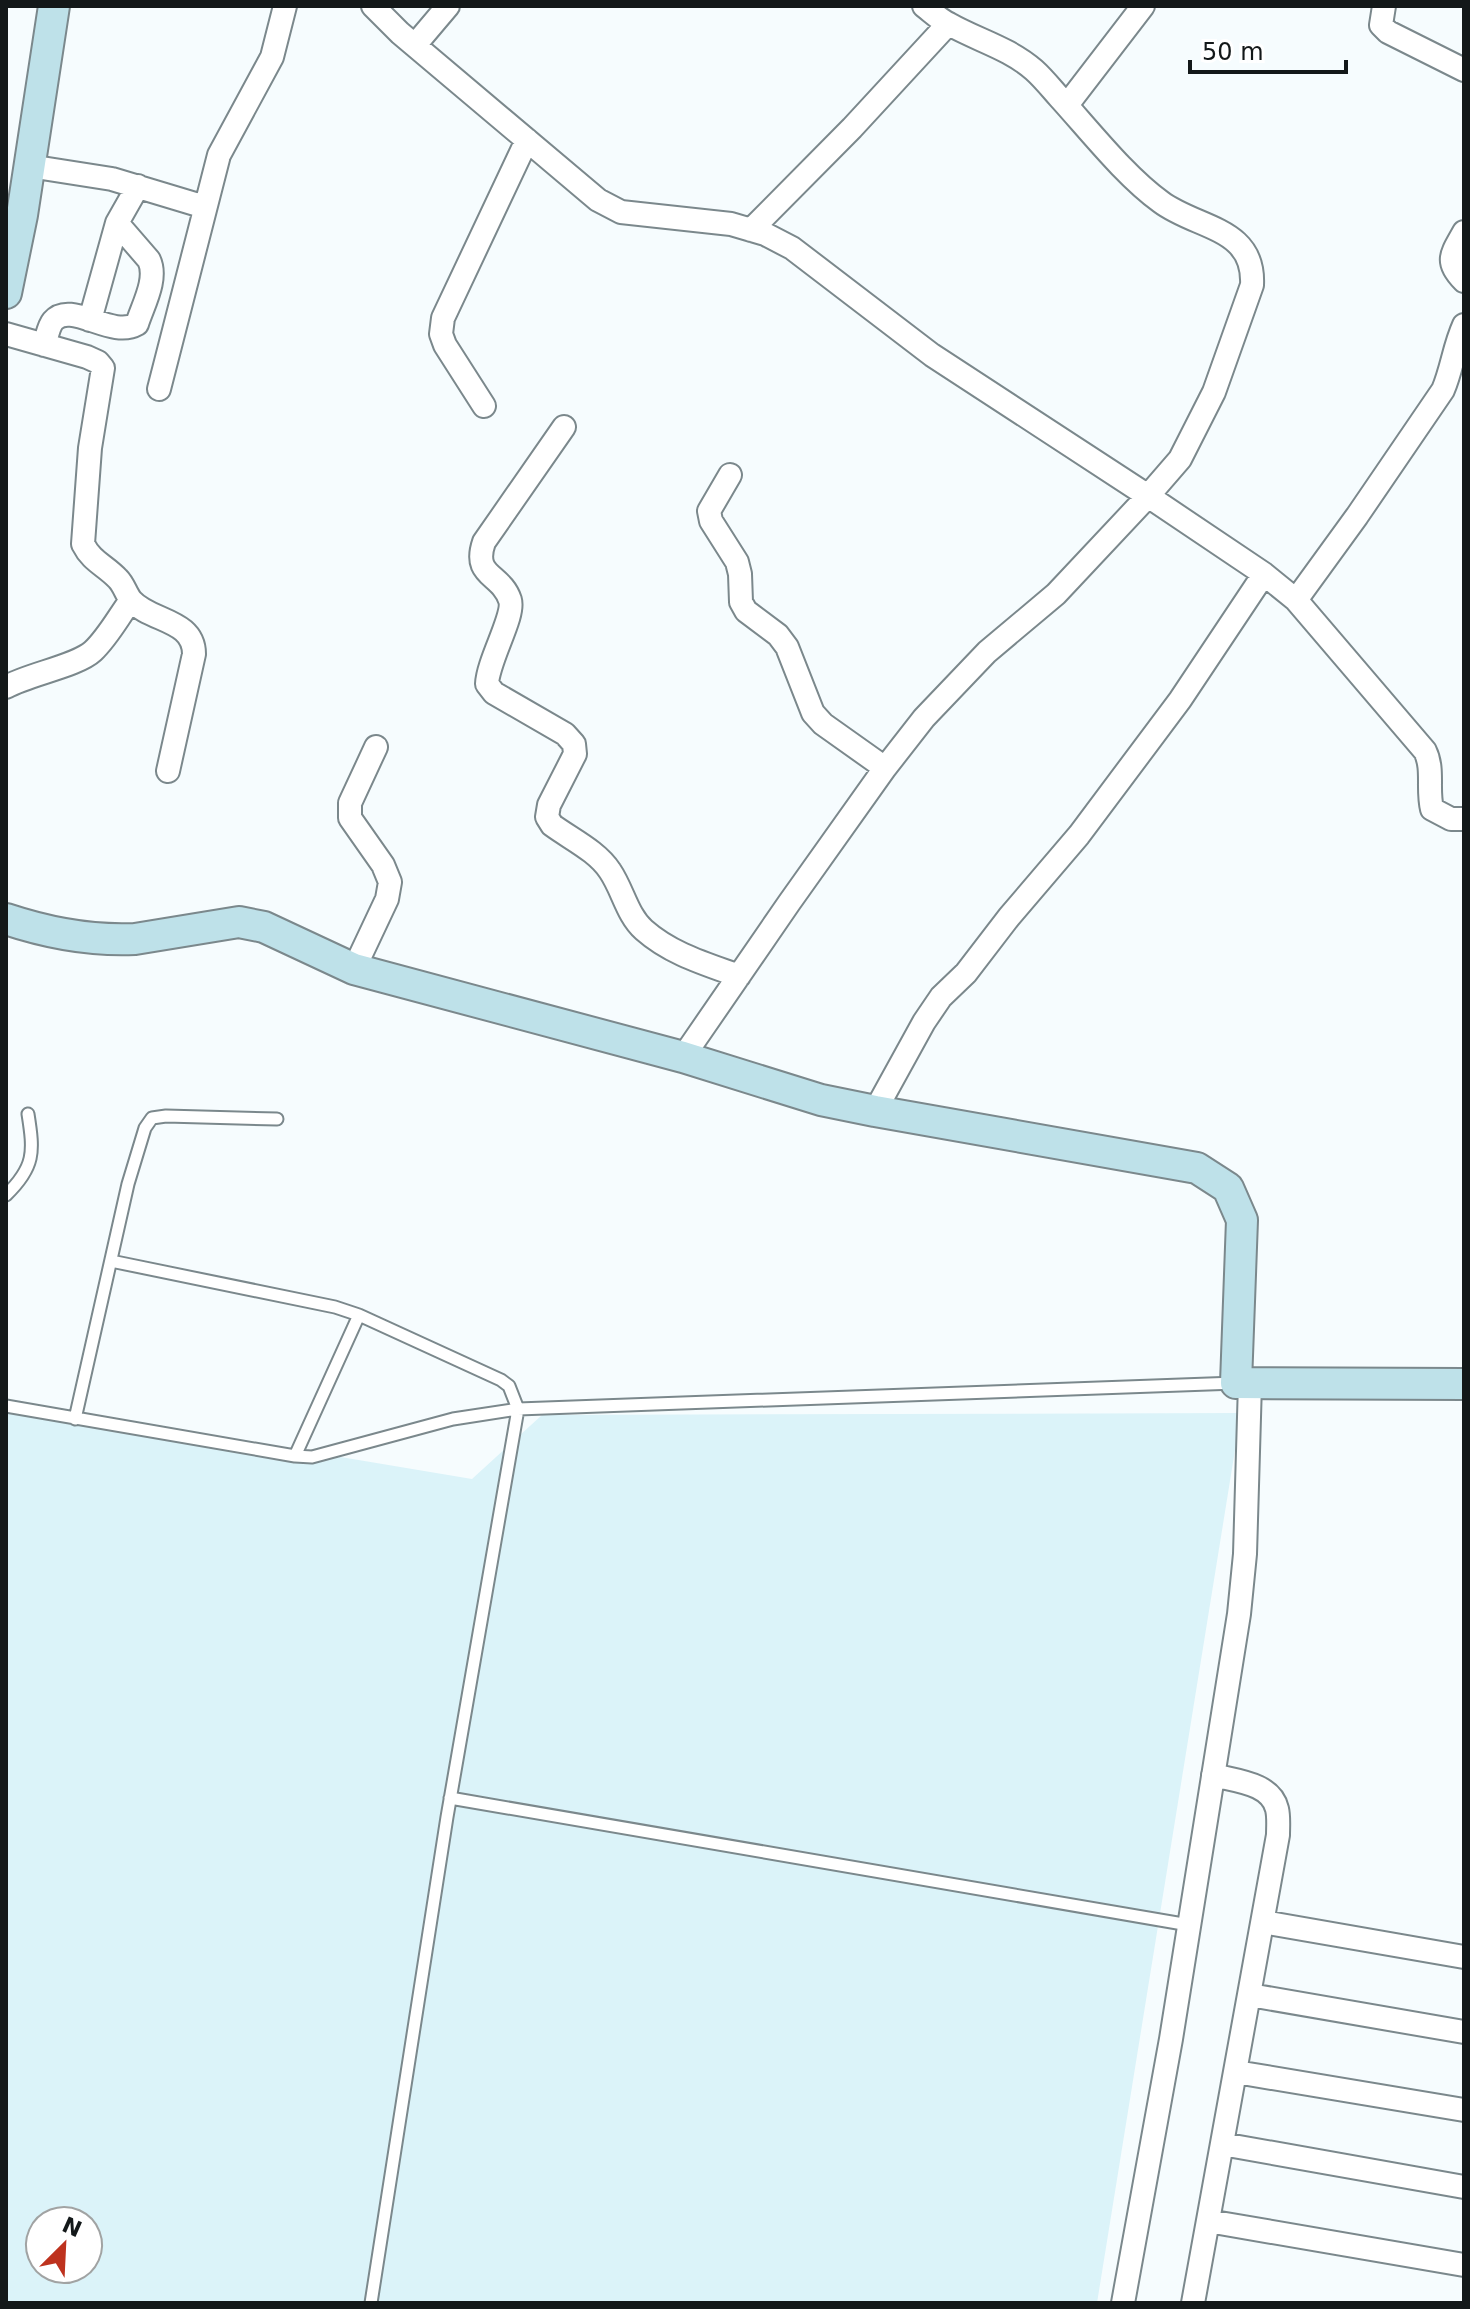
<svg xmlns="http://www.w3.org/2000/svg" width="1470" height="2309" font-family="'DejaVu Sans',sans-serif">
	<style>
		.built { fill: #dbf3f9; fill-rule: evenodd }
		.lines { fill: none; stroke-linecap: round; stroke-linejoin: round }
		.lane-casing { stroke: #7b888c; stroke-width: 15 }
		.street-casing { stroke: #7b888c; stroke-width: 26 }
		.secondary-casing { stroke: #7b888c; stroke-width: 34 }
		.lane { stroke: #fff; stroke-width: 11 }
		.street { stroke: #fff; stroke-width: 22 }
		.secondary { stroke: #bee1e9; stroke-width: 30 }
	</style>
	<rect width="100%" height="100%" fill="#f6fcfe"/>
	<path class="built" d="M6 1401 472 1479 542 1415 1241 1413 1097 2303H6ZM40 2221H88V2269H40Z"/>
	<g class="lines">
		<defs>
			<path id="lane" d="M6 1195C35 1167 34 1152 28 1114
				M111 1261 335 1307 359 1315 501 1380 509 1386 518 1409 447 1817 371 2303
				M6 1406 295 1456 312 1457 453 1419 518 1409 1236 1383
				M75 1419 128 1184 145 1128 152 1118 166 1116 277 1119
				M295 1456 359 1315
				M450 1798 1189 1925"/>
			<path id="street" d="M373 6 400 33 598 200 621 212 731 224 765 234 792 248 932 355 1148 496 1264 574 1296 600
				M1384 6 1381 25 1388 32 1464 70
				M415 45 448 6
				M1067 105 1143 6
				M29 166 112 179 205 207
				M751 230 852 128 948 24
				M1464 232C1452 254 1444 261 1464 281
				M90 320 117 223 138 186
				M1464 325C1454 347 1452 369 1443 390L1357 516 1296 600 1425 751C1434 769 1427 789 1432 809L1451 819H1464
				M6 334 87 357 98 362 103 368 90 448 83 544C92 562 105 565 118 579 124 585 126 594 131 600 150 622 194 619 194 654L168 771
				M44 345C47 338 48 327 53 321 71 300 111 339 137 324 143 305 158 279 149 260L117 223
				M159 389 219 155 272 57 285 6
				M484 406 445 345 441 334 443 318 527 140
				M564 427 484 542C472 577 501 573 510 600 515 616 488 660 487 684L494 693 565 734 574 744 575 754 549 805 547 817 552 825C571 839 597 851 610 871 623 890 627 915 644 930 671 954 706 964 739 976
				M730 475 709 511 711 521 737 562 740 574 741 602 746 611 778 635 787 647 813 713 823 724 885 768
				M6 687C29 674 77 666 93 651 108 637 119 616 131 600
				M354 969 387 899 390 882 383 865 350 818V803L376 747
				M683 1057 789 903 885 768 924 718 987 652 1056 594 1148 496 1180 459 1214 392 1252 285C1255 227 1197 229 1161 202 1125 176 1090 131 1059 97 1051 88 1043 78 1034 70 1009 48 977 40 949 24 940 20 932 12 924 6
				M875 1111 924 1022 941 997 966 973 1009 917 1079 835 1180 700 1264 574
				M1263 1922 1464 1957
				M1250 1995 1464 2032
				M1236 2072 1464 2110
				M1222 2144 1464 2187
				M1208 2221 1464 2265
				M1123 2303 1171 2039 1239 1614 1245 1554 1250 1383
				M1193 2303 1278 1835C1278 1827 1279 1817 1277 1809 1271 1783 1236 1781 1213 1775"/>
			<path id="secondary" d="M6 293 22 215 54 6
				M6 919C48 933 91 941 135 939L239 922 264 927 354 969 683 1057 821 1100 875 1111 1197 1168 1228 1188 1242 1220 1236 1383 1464 1384"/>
		</defs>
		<use href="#lane" class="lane-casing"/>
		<use href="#street" class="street-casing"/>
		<use href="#secondary" class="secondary-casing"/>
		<use href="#lane" class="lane"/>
		<use href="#street" class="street"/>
		<use href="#secondary" class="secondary"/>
	</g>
	<rect width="1470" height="2309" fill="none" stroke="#131819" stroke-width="16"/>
	<g transform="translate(64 2245) rotate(24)"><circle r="38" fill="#ffffff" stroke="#a1a3a3" stroke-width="2"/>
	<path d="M0-6L14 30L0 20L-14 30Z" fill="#be321e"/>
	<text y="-12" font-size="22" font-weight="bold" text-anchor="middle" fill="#131819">N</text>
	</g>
	<path d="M1190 60v12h156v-12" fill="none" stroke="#131819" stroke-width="4"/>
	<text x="1202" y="60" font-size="24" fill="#131819" stroke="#ffffff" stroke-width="6" paint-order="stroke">50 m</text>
</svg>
